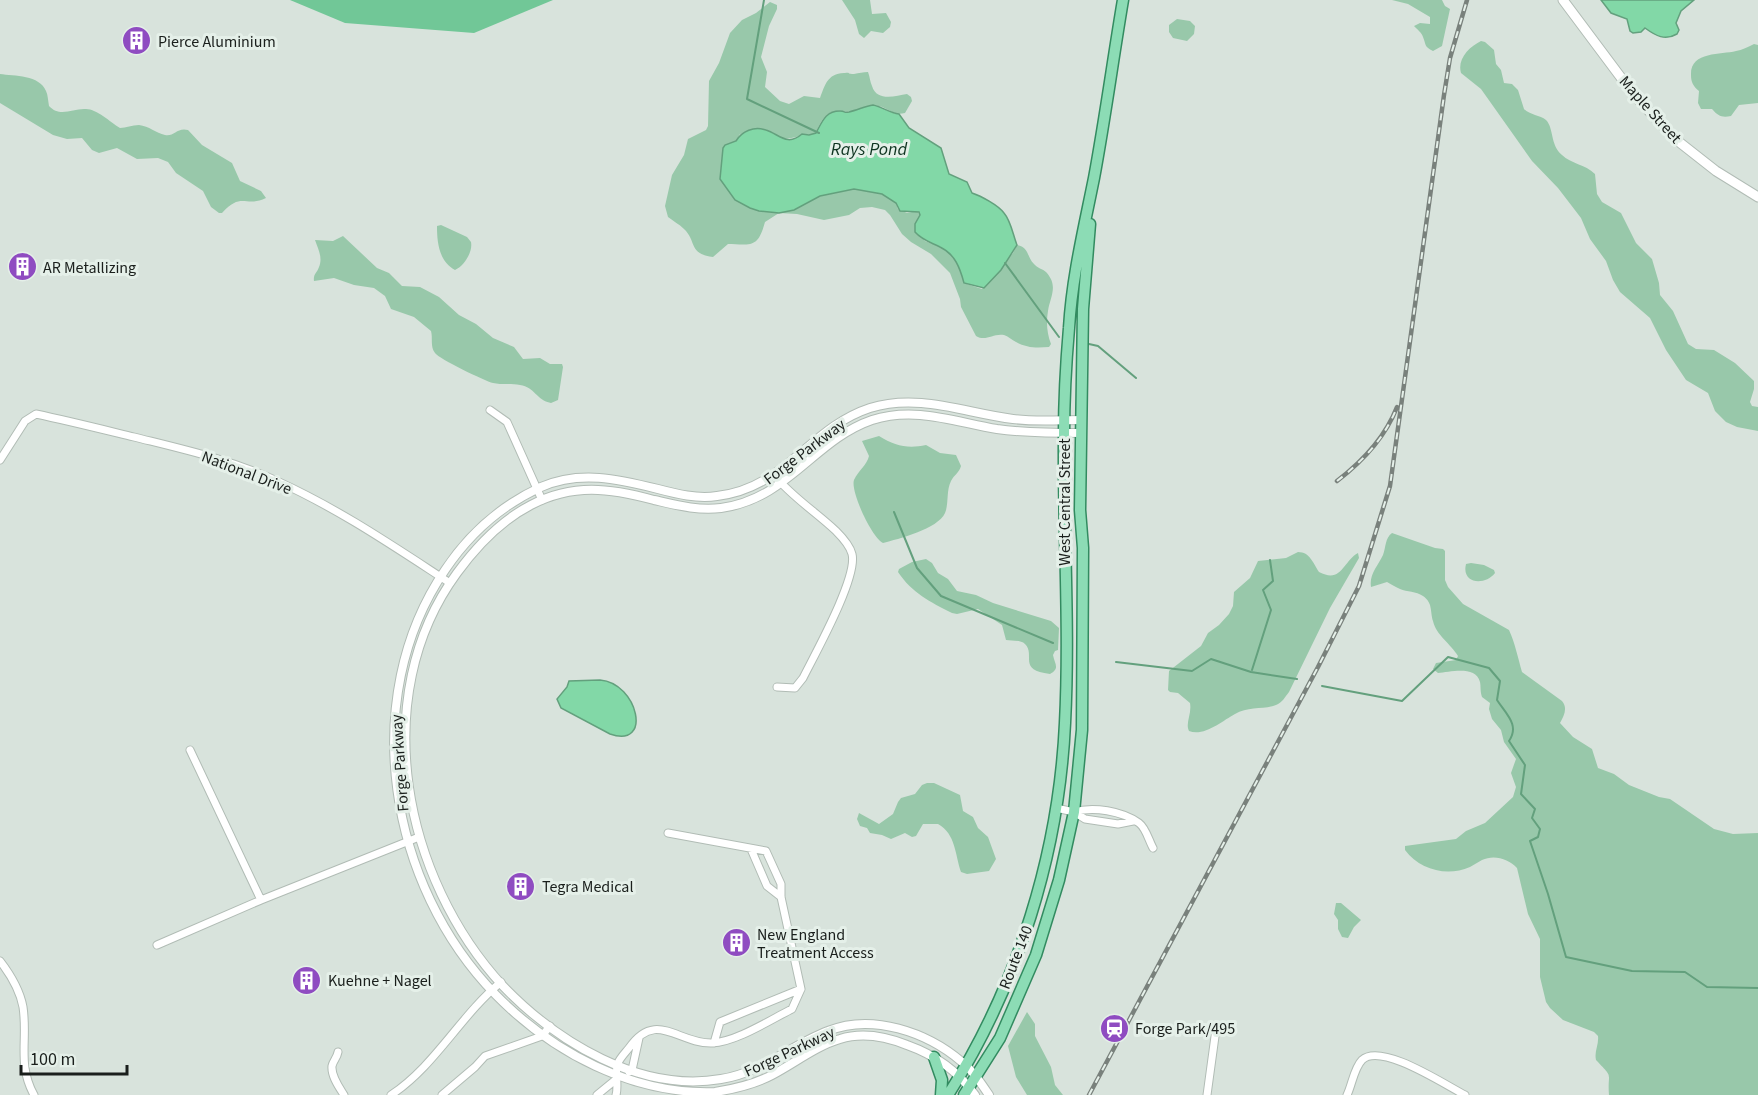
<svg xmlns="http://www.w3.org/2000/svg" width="1758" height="1095" font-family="'Source Sans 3',sans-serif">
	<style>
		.green { fill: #98c8aa }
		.forest { fill: #71c797 }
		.water { fill: #82d8a7; stroke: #63a07d; stroke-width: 1.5 }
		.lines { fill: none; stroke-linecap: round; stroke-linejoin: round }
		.stream { stroke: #63a07d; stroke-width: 2 }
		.minor-casing { stroke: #b1bcb5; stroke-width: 9 }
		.tertiary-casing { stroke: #b1bcb5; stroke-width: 10 }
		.secondary-casing { stroke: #b1bcb5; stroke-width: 11 }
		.primary-casing { stroke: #328b60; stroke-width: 13 }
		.minor { stroke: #fff; stroke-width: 7 }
		.tertiary { stroke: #fff; stroke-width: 8 }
		.secondary { stroke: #fff; stroke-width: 9 }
		.primary { stroke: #8cdcb5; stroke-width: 10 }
		.rail-casing { stroke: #79817c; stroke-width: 4.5 }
		.rail { stroke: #e5f0e9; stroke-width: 2; stroke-dasharray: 7; stroke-linecap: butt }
		.labels { text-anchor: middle; stroke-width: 6; stroke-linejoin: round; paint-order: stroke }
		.poi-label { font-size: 16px; fill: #1a1f1c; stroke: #e5f0e9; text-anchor: start }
		.street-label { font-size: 16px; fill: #1a1f1c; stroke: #e5f0e9 }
		.water-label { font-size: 18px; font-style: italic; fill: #0e3420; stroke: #e5f0e9 }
	</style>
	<rect width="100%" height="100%" fill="#d8e3dc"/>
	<path class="green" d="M842 0H870L872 14 886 13 891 22 890 27 883 33 871 31 864 38 859 34 855 20Z
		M1392 0H1442L1445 6 1450 9 1442 46 1433 51C1424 47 1426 44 1423 37 1422 33 1417 29 1414 26L1420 23 1430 24V17L1408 4Z
		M770 2 777 5V9L769 26 761 57 767 72 765 87 780 101 789 104 804 96 820 98C825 85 827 74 844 73 852 72 846 74 854 74 859 73 863 72 868 72 870 77 870 82 872 86 877 102 895 96 907 94L911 97 912 101 905 113C893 116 890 109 879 106 869 104 861 109 852 111 846 113 843 110 838 111 825 111 820 123 816 133 811 135 807 134 802 135 785 141 780 139 765 129L740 134 736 141 725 145 723 148 720 179 735 200 750 208 759 211 779 213 794 210 820 196 854 189 882 194 896 203 898 209 907 213 917 211 920 215 915 224 925 241 943 248 951 255 962 271 964 283 982 289 1013 253 1017 245C1030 248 1026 256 1034 264 1037 268 1043 269 1046 272 1059 286 1050 297 1048 311 1046 323 1047 333 1051 344L1049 347C1036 348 1027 348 1016 342 1012 340 1008 336 1004 335 993 333 986 342 976 336L961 307 960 299 950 273 931 254 911 242 902 234 890 215 885 210 872 207 860 208 849 215 824 220 797 214 779 213 765 222C758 247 753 245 728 244L713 257C688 254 697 241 684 229 679 224 673 221 668 217L665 206 672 175 684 155 688 139 706 130 708 126 709 81 719 63 730 33 742 20 756 13Z
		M1177 19 1190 21 1195 26 1194 34 1187 41 1173 38 1169 32V25Z
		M1481 41 1485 42 1494 50 1496 64 1501 70 1504 83 1512 84 1518 90 1524 109C1530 115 1540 115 1546 120 1554 128 1550 145 1562 155 1571 164 1585 164 1595 174L1597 194 1602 202 1621 213 1636 243 1652 259 1659 283 1660 295 1673 311 1688 344 1696 349 1714 350 1735 363 1754 381V389L1750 402 1752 406 1758 407V431L1737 427 1726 422 1715 411 1708 393 1686 380 1666 350 1650 318 1620 292 1613 280 1606 261 1590 239 1581 218 1558 188 1532 161 1481 89 1461 73C1457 59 1469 47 1481 41Z
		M1754 44 1758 45V103L1739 105 1731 116C1722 118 1718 116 1712 109H1701L1698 103 1699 91C1693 86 1691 82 1691 75 1690 51 1721 55 1736 51 1742 50 1748 47 1754 44Z
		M0 74C14 76 40 75 46 91 48 95 48 101 49 106 60 118 73 108 86 109 97 109 110 122 120 128 126 128 132 125 139 125 149 126 156 133 165 135 174 137 177 127 188 130L202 145 232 163 240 181 261 191 266 198C245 208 242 191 222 213H219L211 207 203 191 176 173 168 162 158 158 137 159 117 148 99 153 92 150 82 138 67 139 53 135 0 103Z
		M441 225 467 237 471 242C473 252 464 266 455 270 439 261 437 243 437 226Z
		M343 236 377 268 389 273 402 286 420 287 439 297 459 315 476 324 493 338 514 347 523 359 540 358 550 364H562L563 367 558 400 551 403C536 400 535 387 520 385 511 383 502 385 493 383 485 381 439 359 435 353 430 347 433 338 431 331L414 317 391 309 385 296 374 288 354 285 334 278 314 281C313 274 317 273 319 267 323 257 318 249 315 240L333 241Z
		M879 436C895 446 908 449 926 445L940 453 956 455 961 466C959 473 954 475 951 481 946 491 949 504 945 513 938 529 898 539 883 543 872 538 850 491 854 480 858 471 867 465 869 456L862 441Z
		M1392 533 1435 548 1443 549 1445 551V580L1448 587 1463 604 1509 630C1515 643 1518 658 1522 672L1562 701C1568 708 1564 716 1560 723L1573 737 1592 749 1598 768 1614 774 1629 785 1659 797 1670 799 1714 829 1733 834 1758 833V1095H1609C1607 1070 1615 1080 1596 1060 1594 1051 1599 1045 1598 1036L1594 1032 1563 1020 1550 1008 1546 1002 1540 977V939L1528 914 1517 868C1509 859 1494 854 1482 860 1478 862 1474 865 1470 867 1447 877 1420 870 1405 850V846L1456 839 1466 831 1485 823 1513 797 1516 787 1511 773 1516 759 1504 742 1501 730 1492 719 1489 709 1490 703 1482 697C1480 691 1481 687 1480 682 1476 665 1450 672 1438 673L1433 669 1436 663 1456 660 1458 656C1451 644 1436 635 1433 621 1430 611 1433 603 1423 596 1416 591 1407 592 1400 589 1395 587 1391 584 1387 582L1371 587C1369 574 1378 566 1383 555 1386 547 1385 538 1392 533Z
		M1298 552C1310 552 1313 563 1319 572 1342 584 1343 561 1358 553L1359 558 1330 608 1289 692C1285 697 1282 703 1276 705 1264 710 1248 706 1235 714 1222 721 1204 737 1189 731 1185 723 1192 714 1190 703L1178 693 1170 692 1168 690 1169 671 1201 646 1208 633 1219 625 1229 614 1233 606 1234 592 1250 578 1258 561 1286 558Z
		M926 559 932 563 938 573 948 579 957 591 976 595 993 603 1051 621 1059 628 1058 650 1055 651 1053 655C1055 665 1060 668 1050 674 1017 670 1036 655 1025 644 1021 640 1012 641 1006 640L1002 625 978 609 957 614 952 613C930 602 912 593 898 572L899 569 912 562Z
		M1471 563 1484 565 1494 570 1495 573C1485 586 1461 584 1466 564Z
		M927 783H934L960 795 963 811 973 817 978 828 988 837 996 859 989 871 967 874 961 872C955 855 956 834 938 824H923L916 836 912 837 905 833 891 839 882 835 870 833 867 828 860 826 857 819 859 813 879 824 893 814 898 802 901 798 915 794 922 785Z
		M1336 903H1341L1361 920 1354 927 1348 938 1342 937 1338 929V920L1334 914Z
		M1027 1012 1035 1024V1036L1051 1067 1055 1085 1063 1095H1027L1016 1077 1008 1046Z"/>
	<path class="forest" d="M290 0H553L474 33 345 23Z"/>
	<path class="water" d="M1601 0H1694L1681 11 1676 23 1679 30 1677 34C1665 41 1656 36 1645 28L1641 32 1633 33 1630 31 1627 19 1611 13Z
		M873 105C883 107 889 113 899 114L909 128 941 148 949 174 967 182 972 193C981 196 998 205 1004 213 1011 221 1013 235 1017 245L1001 270 984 288 964 283C960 268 955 254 940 247 930 242 922 240 915 232V224L920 215 919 212 900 211 896 203 882 194 854 189 820 196 794 210 779 213 759 211 750 208 735 200 720 179 723 148 725 145 736 141C742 131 754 126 766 130 779 134 787 147 802 134L809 135 816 133C822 122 825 111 840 111 846 111 843 113 849 112 858 110 865 106 873 105Z
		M600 680C638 683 653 749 610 734L561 708 557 699 567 687 569 681Z"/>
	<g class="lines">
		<path class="stream" d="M764 0 747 99 819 133
			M1005 263 1059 337
			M1089 344 1098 346 1136 378
			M894 512 917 568 941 596 1053 643
			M1116 662 1192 671 1211 659 1251 672 1297 679
			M1252 670 1271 610 1263 590 1273 581 1270 560
			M1322 686 1402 701 1448 657 1489 668 1500 681 1497 700C1506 714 1520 725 1509 741L1525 765 1521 794 1535 809 1532 818 1540 829 1538 837 1530 841 1548 894 1566 957 1632 971 1685 972 1707 987 1758 988"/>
		<defs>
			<path id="minor" d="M490 410 507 422 542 500
				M0 460 25 421 36 414C69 421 101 429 134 437 182 449 232 460 277 481 339 509 393 546 450 583
				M774 475C792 497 816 512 836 531 842 537 850 546 852 554 858 577 815 654 803 678L795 688 777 687
				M1056 808 1074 812 1085 819 1118 824 1133 821
				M1074 812C1093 806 1122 811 1139 823 1146 828 1149 841 1153 848
				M751 849 767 886 781 897
				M261 900 419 837
				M157 945 261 900 190 750
				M0 961C10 974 20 991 23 1007 28 1040 17 1064 34 1095
				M714 1043 720 1022 801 989
				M338 1052C337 1058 333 1061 332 1066 331 1076 339 1087 344 1095
				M629 1072 632 1070 639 1038
				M391 1095C435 1066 460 1016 501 982
				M442 1095 475 1067 485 1056 542 1036 550 1026
				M597 1095 619 1077
				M616 1095C619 1085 614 1072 618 1063 620 1058 625 1053 629 1048 656 1009 678 1044 712 1043 736 1042 770 1020 792 1009L801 989 781 897V884L766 851 668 833
				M1207 1095 1216 1029
				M1347 1095C1352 1085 1354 1068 1362 1060 1381 1042 1445 1085 1465 1095"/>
			<path id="tertiary" d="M975 1095C958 1071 935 1055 907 1045 887 1037 862 1032 840 1039 816 1046 795 1063 772 1075 755 1084 734 1089 715 1092 632 1095 552 1052 496 995 389 886 357 699 445 570 469 534 502 505 541 487 580 470 618 479 658 489 677 494 697 499 717 496 786 488 809 428 870 408 919 393 965 413 1013 419 1036 422 1059 420 1082 420
				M989 1095C981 1083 973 1071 962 1062 927 1032 872 1013 828 1031 791 1045 761 1073 721 1079 640 1093 557 1042 503 986 404 879 366 697 457 573 476 547 502 520 531 505 573 483 610 488 654 500 676 505 698 511 721 508 788 499 814 440 872 420 915 406 955 422 997 429 1025 433 1054 433 1082 433"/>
			<path id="secondary" d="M1563 0 1634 95 1674 138 1716 171 1758 197"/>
			<path id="primary" d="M934 1057 942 1080 941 1095
				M948 1095C1018 985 1059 853 1065 723 1070 627 1063 531 1064 435 1064 399 1066 363 1069 328 1072 277 1084 228 1094 178 1105 119 1113 59 1123 0
				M964 1095 1000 1038 1036 955 1059 880 1074 812 1082 730 1083 548 1080 510 1083 309 1090 224"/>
		</defs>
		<use href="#minor" class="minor-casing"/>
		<use href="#tertiary" class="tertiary-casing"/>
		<use href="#secondary" class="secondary-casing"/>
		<use href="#primary" class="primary-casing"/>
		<use href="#minor" class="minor"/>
		<use href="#tertiary" class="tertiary"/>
		<use href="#secondary" class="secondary"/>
		<use href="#primary" class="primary"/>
		<defs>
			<path id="rail" d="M1337 481C1363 461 1385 438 1397 407
				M1089 1095 1318 667 1359 586 1390 486 1444 95 1450 58 1467 0"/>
		</defs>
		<use href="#rail" class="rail-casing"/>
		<use href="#rail" class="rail"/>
	</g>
	<defs>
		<symbol id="building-disc" viewBox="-11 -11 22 22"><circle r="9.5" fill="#8f4cc1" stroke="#e5f0e9"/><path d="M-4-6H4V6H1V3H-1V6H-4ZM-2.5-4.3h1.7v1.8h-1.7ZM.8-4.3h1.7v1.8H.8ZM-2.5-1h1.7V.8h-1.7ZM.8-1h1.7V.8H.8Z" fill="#fff"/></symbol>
		<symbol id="station-disc" viewBox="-11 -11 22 22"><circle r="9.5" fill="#8f4cc1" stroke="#e5f0e9"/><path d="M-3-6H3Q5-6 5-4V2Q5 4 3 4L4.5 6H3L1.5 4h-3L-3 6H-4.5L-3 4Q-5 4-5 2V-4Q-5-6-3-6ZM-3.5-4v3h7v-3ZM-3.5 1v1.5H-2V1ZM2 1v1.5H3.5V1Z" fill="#fff"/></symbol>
	</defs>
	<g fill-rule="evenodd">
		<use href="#building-disc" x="120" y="24" width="33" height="33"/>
		<use href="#building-disc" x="6" y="250" width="33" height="33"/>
		<use href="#building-disc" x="504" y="870" width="33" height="33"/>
		<use href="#building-disc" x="720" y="926" width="33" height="33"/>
		<use href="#building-disc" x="290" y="964" width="33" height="33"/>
		<use href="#station-disc" x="1098" y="1012" width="33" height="33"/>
	</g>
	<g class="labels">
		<g class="poi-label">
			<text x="158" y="47">Pierce Aluminium</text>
			<text x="43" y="273">AR Metallizing</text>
			<text x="542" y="892">Tegra Medical</text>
			<text x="757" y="940">New England<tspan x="757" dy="18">Treatment Access</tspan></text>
			<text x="328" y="986">Kuehne + Nagel</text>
			<text x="1135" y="1034">Forge Park/495</text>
		</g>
		<g class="street-label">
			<text transform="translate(1651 109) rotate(48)" y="6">Maple Street</text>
			<text transform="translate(804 451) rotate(-37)" y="6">Forge Parkway</text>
			<text transform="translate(247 472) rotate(21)" y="6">National Drive</text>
			<text transform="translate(1064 502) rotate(-90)" y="6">West Central Street</text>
			<text transform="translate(399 763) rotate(-94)" y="6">Forge Parkway</text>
			<text transform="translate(1015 957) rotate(-69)" y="6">Route 140</text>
			<text transform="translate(789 1051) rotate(-25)" y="6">Forge Parkway</text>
		</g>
		<g class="water-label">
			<text x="869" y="155">Rays Pond</text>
		</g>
	</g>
	<path d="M21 1065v9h106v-9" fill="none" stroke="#1a1f1c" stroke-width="3"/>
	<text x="30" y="1065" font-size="18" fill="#1a1f1c" stroke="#e5f0e9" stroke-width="4.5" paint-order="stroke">100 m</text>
</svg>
